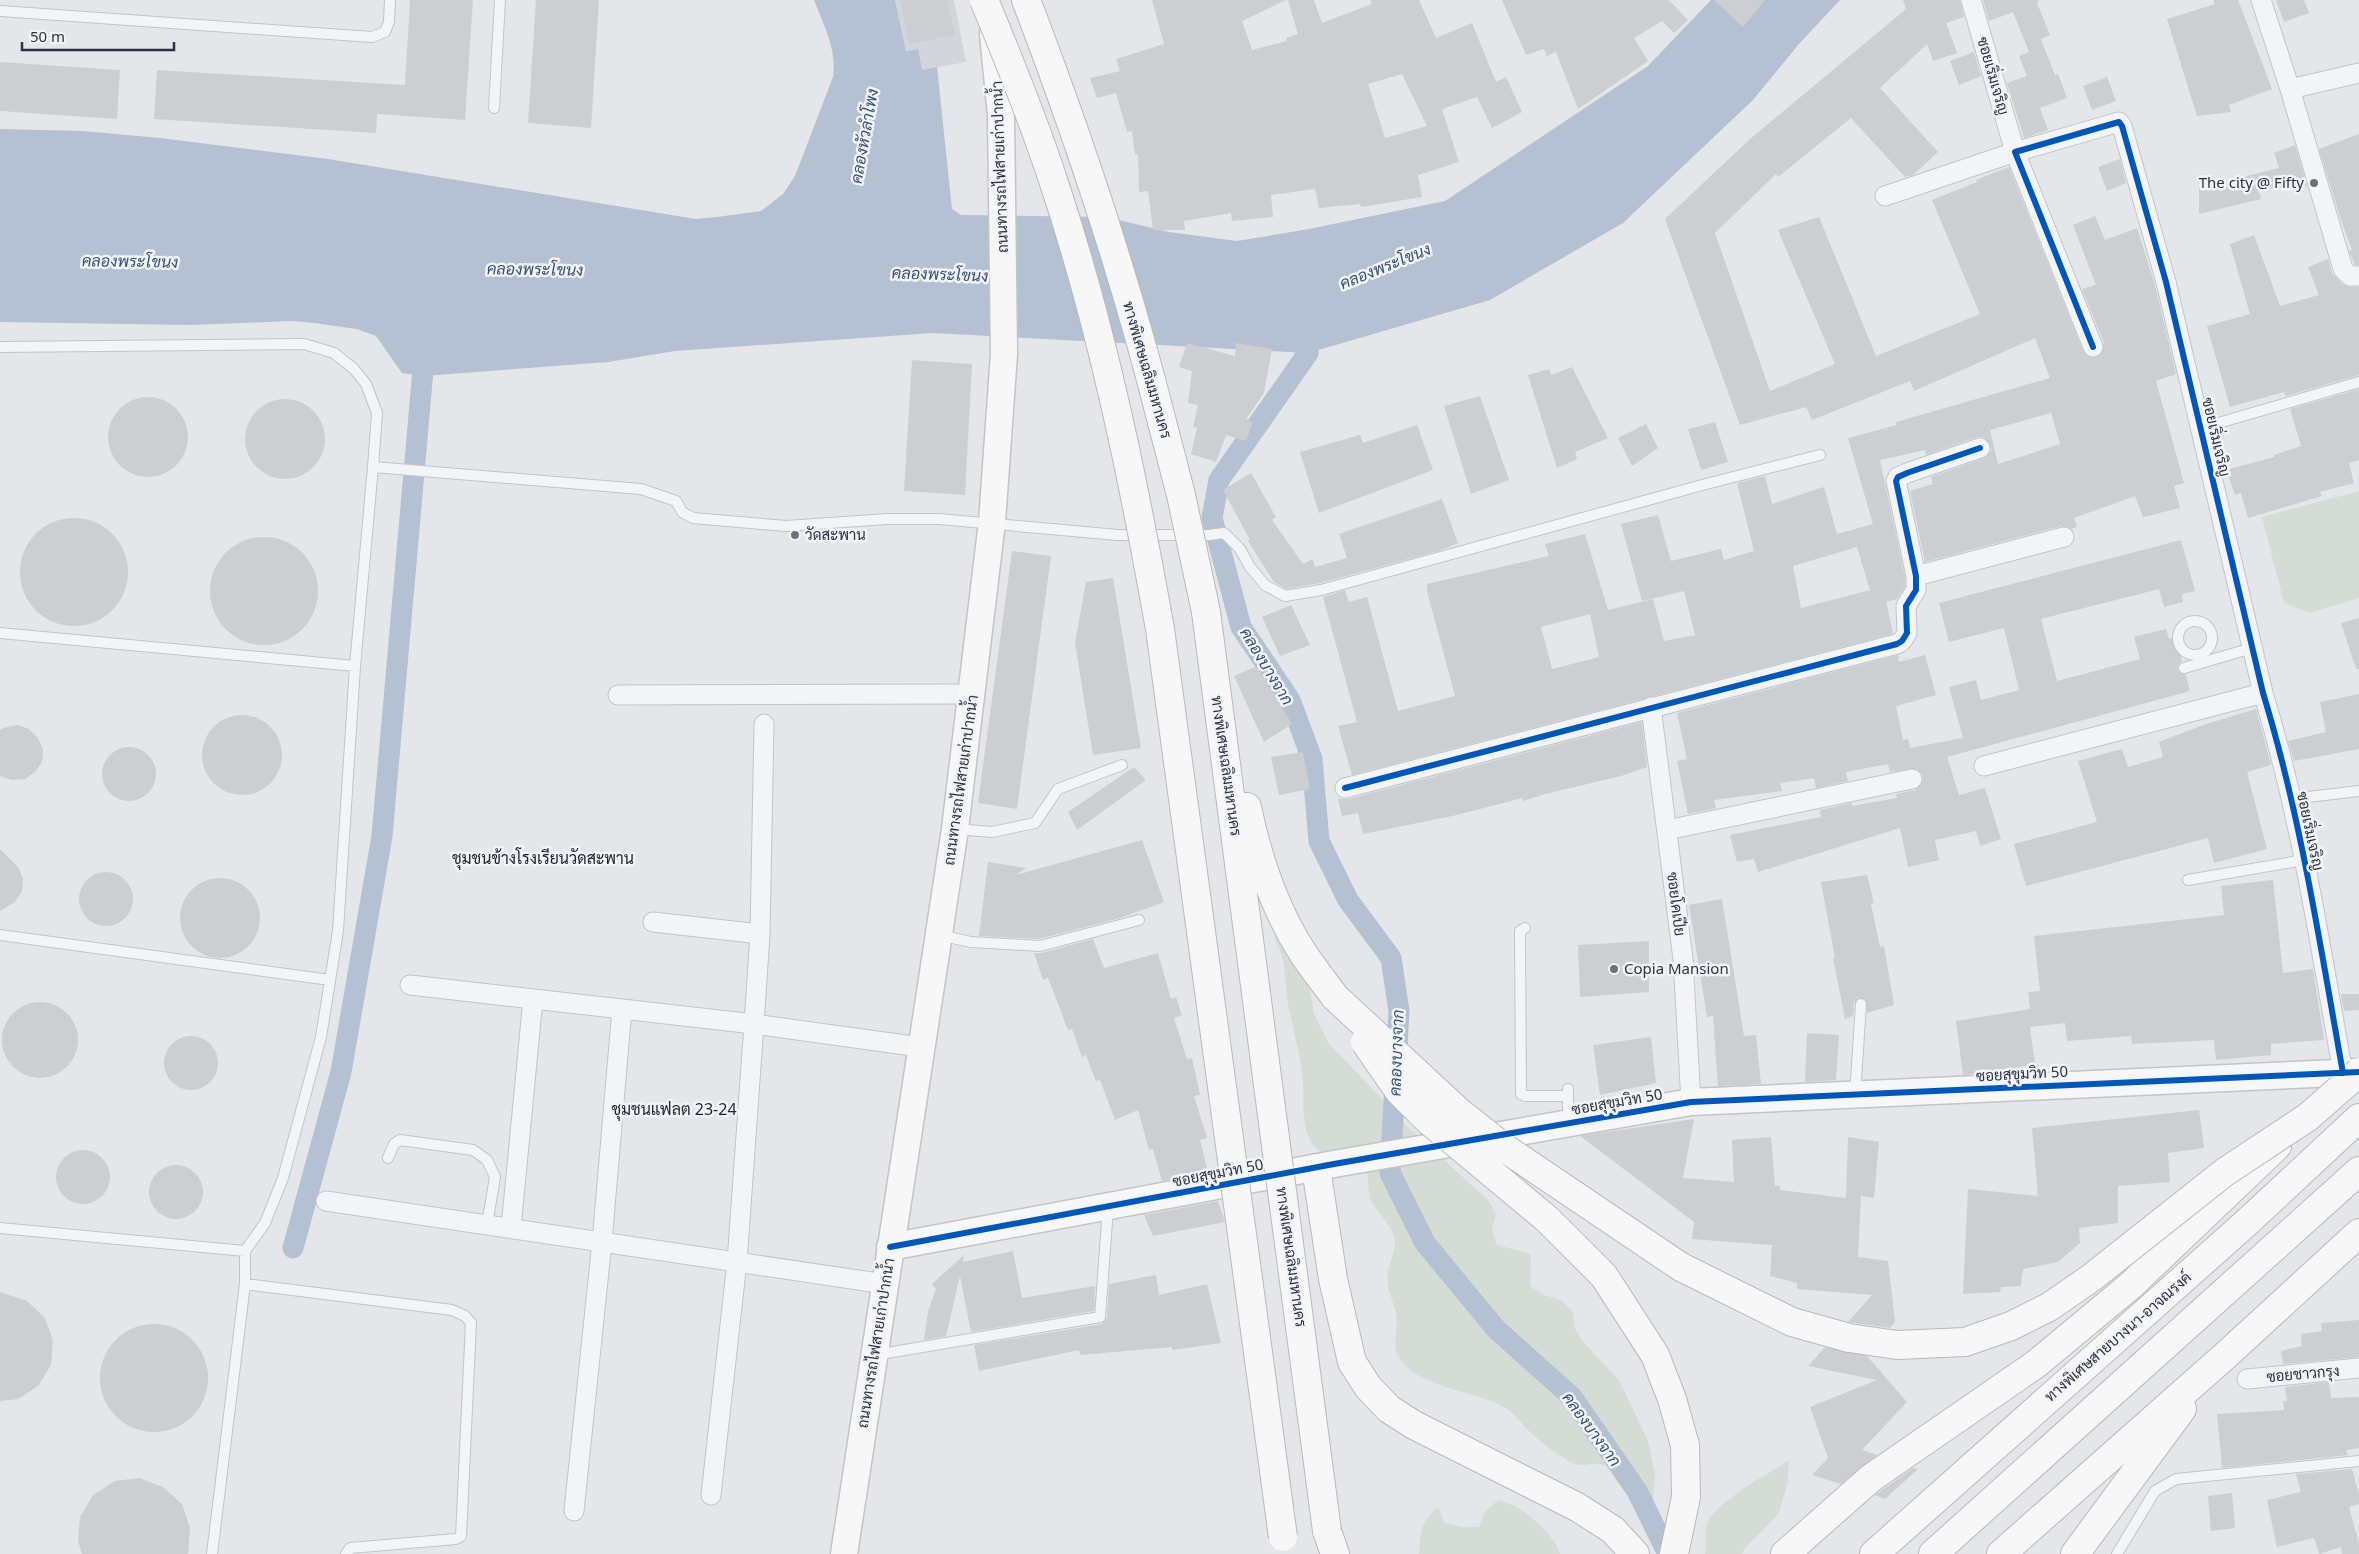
<svg xmlns="http://www.w3.org/2000/svg" width="2359" height="1554" font-family="'Noto Sans',Sarabun,sans-serif">
	<style>
		.built { fill: #d3d5dc }
		.green { fill: #d4dcd5 }
		.water { fill: #b4c1d3 }
		.lines { fill: none; stroke-linecap: round; stroke-linejoin: round }
		.canal { stroke: #b4c1d3; stroke-width: 21 }
		.building { fill: #ccced1; fill-rule: evenodd }
		.lane-casing { stroke: #c2c4c7; stroke-width: 12 }
		.street-casing { stroke: #c2c4c7; stroke-width: 21 }
		.secondary-casing { stroke: #c2c4c7; stroke-width: 29 }
		.highway-casing { stroke: #b7b9be; stroke-width: 30 }
		.lane { stroke: #f3f4f6; stroke-width: 10 }
		.street { stroke: #f3f4f6; stroke-width: 19 }
		.secondary { stroke: #f7f7f7; stroke-width: 26 }
		.highway { stroke: #f7f7f7; stroke-width: 28 }
		.highway-bridge-casing { stroke: #b7b9be; stroke-width: 30; stroke-linecap: butt }
		.highway-bridge { stroke: #f7f7f7; stroke-width: 28 }
		.cycleway-casing { stroke: #f2f4f8; stroke-width: 9 }
		.cycleway { stroke: #0057b8; stroke-width: 6 }
		.poi-dot { fill: #6c717c; stroke: #f2f4f8; stroke-width: 2 }
		.labels { text-anchor: middle; stroke-width: 5; stroke-linejoin: round; paint-order: stroke }
		.street-label { font-size: 15px; fill: #2b3242; stroke: #f2f4f8 }
		.poi-label { font-size: 15px; fill: #2b3242; stroke: #f2f4f8; text-anchor: start }
		.water-label { font-size: 16px; font-style: italic; fill: #364f75; stroke: #f2f4f8 }
		.neighbourhood-label { font-size: 16px; fill: #1d2333; stroke: #f2f4f8 }
	</style>
	<rect width="100%" height="100%" fill="#e4e6e9"/>
	<path class="built" d="M895 0H954L966 62 922 70 906 52Z"/>
	<path class="green" d="M2359 491V598L2309 613 2284 603 2262 517Z
		M1278 921 1306 964 1314 1014 1329 1044 1388 1105 1398 1118 1488 1200 1496 1214 1492 1230 1497 1245 1531 1254 1530 1286 1544 1295 1561 1300 1573 1312 1575 1329 1584 1343 1619 1380 1648 1441 1655 1474 1653 1506C1640 1495 1616 1467 1600 1464 1586 1462 1583 1470 1567 1460 1554 1452 1539 1441 1528 1430 1521 1423 1515 1414 1507 1409 1476 1389 1415 1390 1397 1354 1393 1346 1397 1330 1397 1320 1396 1303 1385 1291 1388 1273 1389 1263 1396 1250 1395 1240 1392 1224 1378 1214 1371 1201 1369 1197 1368 1175 1366 1168 1350 1163 1326 1159 1314 1146 1301 1131 1304 1101 1303 1083 1301 1056 1293 1030 1288 1004 1283 977 1289 964 1274 938Z
		M1789 1461 1788 1481 1779 1513 1745 1548 1742 1554H1705C1707 1542 1703 1531 1709 1519 1719 1502 1770 1471 1789 1461Z
		M1498 1500C1503 1502 1509 1503 1513 1505 1529 1512 1556 1538 1560 1554H1419C1420 1531 1421 1523 1438 1507L1445 1523 1462 1527H1479L1485 1512Z"/>
	<path class="water" d="M814 0H895L906 51 918 49 922 70 937 67 952 209 961 215 1106 217 1169 232 1237 241 1309 229 1445 201 1648 66 1711 0H1840L1798 45 1753 100 1623 223 1490 300 1308 353 933 333 675 351 608 362 423 376 402 373 376 336 357 329 314 323 292 321 189 325 0 322V129L83 131 160 138 328 159 696 219 717 217 761 211 783 194 795 176 833 77C837 49 824 26 814 0Z"/>
	<g class="lines">
		<path class="canal" d="M1310 325 1308 353 1219 480 1212 518 1241 627 1290 700 1312 759 1319 841 1348 900 1391 958 1399 1011 1390 1173 1425 1243 1496 1329 1572 1397 1637 1491 1668 1554
			M293 1248 341 1072 382 836 425 347"/>
	</g>
	<path class="building" d="M410 0H473L465 120 377 114 376 133 154 119 157 70 405 85Z
		M536 0H599L591 128 528 123Z
		M900 0H947L955 35 909 44Z
		M1152 0H1286L1242 21 1252 50 1287 41 1286 38 1298 34 1288 0H1314L1322 23 1372 4 1370 0H1419L1436 38 1472 23 1496 82 1506 77 1522 112 1492 128 1477 97 1442 109 1459 162 1418 175 1422 197 1361 207 1360 204 1319 208 1315 189 1271 195 1273 217 1232 221 1231 213 1184 221 1185 230H1153L1148 191 1139 192 1138 154 1135 155 1132 131 1127 132 1116 93 1097 98 1090 78 1120 71 1116 59 1164 44ZM1402 74 1427 126 1385 138 1368 84Z
		M1502 0H1669L1688 20 1674 33 1662 21 1634 38 1648 61 1578 109 1556 52 1547 56 1544 49 1526 55Z
		M1714 0H1765L1743 27Z
		M1903 0H1960L1964 17 1946 23 1957 53 1933 61 1927 44 1880 88 1938 152 1913 175 1905 177 1851 118 1778 177 1776 174 1715 233 1770 391 1835 364 1778 230 1819 217 1876 356 1980 314 1932 200 1977 182 1976 180 2009 167 2083 351 2091 358 2101 354 2104 343 2082 289 2096 285 2073 225 2095 216 2105 240 2137 228 2155 285 2176 374 2156 381 2184 483 2174 486 2180 508 2143 517 2135 496 2074 518 2077 527 2071 529 2061 526 1925 562 1910 491 1933 484 1931 477 1984 458 1991 451 1990 444 1983 437H1977L1926 455 1925 450 1880 460 1905 577V587L1897 599 1886 602 1893 634 1352 775 1338 726 1357 722 1323 597 1345 590 1349 602 1367 597 1398 711 1455 696 1427 591V584L1549 556 1545 544 1585 534 1608 610 1653 599 1664 641 1695 635 1684 591 1642 601 1621 524 1658 515 1671 561 1721 549 1724 560 1754 551 1737 483 1765 476 1772 504 1824 487 1837 534 1873 524 1848 438 1897 425 1896 422 2050 378 2035 338 1914 391 1910 381 1812 420 1806 407 1740 425 1665 219 1750 139 1906 9ZM2051 413 2060 444 1998 464 1990 430ZM1857 547 1870 590 1801 608 1793 566ZM1590 614 1599 657 1552 669 1541 627Z
		M1983 0H2039L2037 3 2050 35 2041 39 2055 75 2058 74 2067 98 2040 108 2048 130 2024 138 2007 83 2027 76 2019 56 2029 52 2013 12 1989 21Z
		M2213 0H2238L2272 89 2229 105 2231 112 2197 116 2167 19 2215 4Z
		M2276 0H2304L2309 13 2284 22Z
		M1974 52 1981 76 1959 85 1950 61Z
		M0 62 120 70 117 119 0 111Z
		M2107 77 2116 101 2092 110 2083 86Z
		M2359 134V265H2355L2349 251 2352 250 2340 217 2319 149Z
		M2295 145 2307 186 2258 189 2261 199 2199 214V188L2279 168 2274 153Z
		M2120 159 2126 183 2107 191 2098 167Z
		M2254 235 2280 306 2319 295 2308 267 2328 259 2332 273 2342 284 2350 287H2359V375L2286 396 2284 392 2230 407 2207 326 2250 314 2230 244Z
		M1187 343 1235 356 1236 343 1272 349 1264 393 1246 419 1253 422 1246 441 1226 435 1216 462 1191 454 1197 428 1193 427 1198 405 1188 403 1192 371 1179 367Z
		M912 360 972 364 965 495 904 491Z
		M1572 367 1608 438 1575 452 1577 459 1557 468 1528 375 1549 369 1551 375Z
		M2359 389V460L2349 463 2354 483 2320 492 2322 496 2248 518 2241 493 2235 495 2226 470 2274 457V455L2301 446 2290 409Z
		M1480 396 1509 480 1471 494 1444 406Z
		M108 437a40 40 0 1 1 80 0a40 40 0 1 1-80 0Z
		M245 439a40 40 0 1 1 80 0a40 40 0 1 1-80 0Z
		M1715 422 1728 462 1701 470 1688 429Z
		M1646 424 1658 448 1632 466 1618 438Z
		M1417 425 1433 470 1319 513 1300 452 1360 435 1363 443Z
		M1251 473 1276 517 1272 520 1303 564 1313 559 1315 567 1347 558 1339 534 1442 499 1458 543 1442 550 1320 583 1286 589 1274 582 1248 541 1250 540 1223 490Z
		M20 572a54 54 0 1 1 108 0a54 54 0 1 1-108 0Z
		M210 591a54 54 0 1 1 108 0a54 54 0 1 1-108 0Z
		M2181 540 2195 591 2182 594 2183 602 2164 607 2159 589 2041 619 2057 681 2140 659 2134 637 2166 629 2169 639 2176 637 2182 661 2179 664 2177 669 2180 673 2186 675 2190 691 1947 757 1959 795 1985 788 2001 839 1980 846 1976 831 1935 840 1939 860 1908 867 1900 828 1758 872 1754 859 1737 862 1730 835 1821 817 1820 810 1852 803V806L1897 798 1896 794 1915 790 1922 783 1923 776 1916 769 1890 772 1888 764 1846 772 1848 781 1816 788 1814 778 1780 783 1782 791 1714 800 1716 808 1688 814 1677 761 1687 759 1677 713 1898 655 1899 662 1925 655 1936 695 1896 706 1903 740 1908 739 1910 748 1963 738 1949 687 1976 680 1981 700 2019 690 2004 628 1949 642 1939 603Z
		M1012 551 1051 556 1017 809 978 803Z
		M1113 578 1141 748 1093 755 1075 643 1086 582Z
		M1291 605 1310 645 1280 656 1262 617Z
		M2359 618V669H2356L2341 623Z
		M1257 666 1292 724 1264 742 1234 676Z
		M2359 694V749L2294 761 2288 741 2326 732 2320 702Z
		M2256 709 2271 765 2247 772 2267 849 2214 863 2208 838 2026 886 2014 844 2097 822 2078 761 2122 749 2128 767 2163 757 2159 742 2203 725Z
		M202 755a40 40 0 1 1 80 0a40 40 0 1 1-80 0Z
		M1642 722 1647 767 1621 776 1545 794 1523 801 1522 798 1457 815 1363 834 1358 813 1342 816 1338 799H1348Z
		M18 725 29 729 38 738 43 749 42 762 35 772 25 779 12 780 0 776V730L6 727Z
		M102 774a27 27 0 1 1 54 0a27 27 0 1 1-54 0Z
		M1303 752 1310 789 1279 795 1271 757Z
		M1134 767 1146 780 1077 830 1068 812Z
		M1142 840 1164 902 1120 918 1039 939 979 936 988 862 1026 868 1016 875Z
		M0 849 18 867 23 879 22 891 15 902 0 911Z
		M79 899a27 27 0 1 1 54 0a27 27 0 1 1-54 0Z
		M1867 875 1874 903 1871 904 1880 947 1884 946 1894 1005 1867 1013V1001L1858 998 1854 1003 1853 1016 1845 1019 1833 958H1835L1821 882Z
		M180 918a40 40 0 1 1 80 0a40 40 0 1 1-80 0Z
		M2273 880 2283 973 2313 969 2324 1040 2271 1044V1055L2216 1060 2214 1040 2132 1044 2131 1036 2067 1041 2065 1023 2030 1027 2035 1064 1990 1073 1963 1075 1956 1021 2030 1009 2028 992 2040 991 2034 936 2224 915 2221 886Z
		M1722 899 1744 1036 1756 1035 1761 1084 1718 1086 1713 1016 1707 1017 1689 905Z
		M1093 939 1104 968 1158 953 1171 999 1176 997 1182 1015 1174 1018 1187 1059 1192 1058 1200 1095 1194 1096 1207 1138 1200 1140 1208 1172 1157 1182 1162 1181 1153 1149 1149 1150 1138 1110 1115 1120 1100 1080 1096 1081 1086 1055 1082 1057 1072 1029 1068 1030 1048 978 1043 980 1034 953H1042Z
		M1649 941V992L1580 997 1578 945Z
		M2341 994H2359V1010L2344 1011Z
		M2 1040a38 38 0 1 1 76 0a38 38 0 1 1-76 0Z
		M1807 1033 1839 1035 1836 1080 1805 1082Z
		M164 1063a27 27 0 1 1 54 0a27 27 0 1 1-54 0Z
		M1651 1037 1656 1083 1600 1095 1593 1045Z
		M2199 1110 2204 1148 2168 1153 2170 1182 2118 1186V1223L2079 1228 2080 1243 2058 1262 2023 1269 2021 1286 2001 1287 2000 1292 1963 1294 1968 1189 2038 1196 2032 1128Z
		M1694 1119 1683 1178 1734 1182 1732 1140 1771 1137 1775 1186H1780V1190L1846 1198 1848 1137 1879 1142 1874 1198 1861 1196 1858 1257 1888 1261 1895 1322 1890 1328 1848 1322 1872 1295 1797 1289V1283L1770 1276 1772 1245 1692 1239 1694 1222 1580 1136Z
		M56 1177a27 27 0 1 1 54 0a27 27 0 1 1-54 0Z
		M149 1192a27 27 0 1 1 54 0a27 27 0 1 1-54 0Z
		M1218 1201 1225 1222 1153 1236 1144 1215Z
		M1013 1251 1022 1298 1095 1286 1094 1311 971 1332 960 1276 946 1336 924 1340 928 1312 936 1289 932 1284 964 1255 963 1262Z
		M1156 1275 1159 1295 1207 1284 1221 1343 1172 1350V1347L1080 1355 1079 1350 979 1371 974 1345 1102 1324 1107 1318 1109 1284Z
		M0 1292 27 1301 45 1318 53 1341 51 1365 38 1386 18 1399 0 1401Z
		M2359 1320V1357L2283 1364 2281 1351 2302 1346 2301 1334 2322 1331 2321 1323Z
		M100 1378a54 54 0 1 1 108 0a54 54 0 1 1-108 0Z
		M1825 1347 1867 1356 1907 1402 1862 1450 1877 1455 1841 1484 1812 1475 1828 1458 1810 1407 1877 1380 1808 1366Z
		M2329 1382 2331 1398 2359 1397V1448L2346 1450 2348 1455 2222 1468 2217 1414 2284 1410 2283 1401H2287L2285 1387Z
		M1913 1468 1918 1469 1885 1499 1875 1495Z
		M2352 1469 2359 1495V1504L2349 1507 2359 1543V1554H2342L2341 1547 2319 1554 2314 1538 2277 1547 2267 1500 2301 1492 2296 1474Z
		M139 1478 163 1487 182 1504 190 1528 188 1554H82L78 1541 80 1517 93 1495 115 1481Z
		M2232 1493 2235 1528 2211 1531 2208 1496Z"/>
	<g class="lines">
		<defs>
			<path id="lane" d="M0 11 372 37 385 32 389 22 390 0
				M494 108 500 0
				M0 347 304 344 334 353 354 369 366 384 377 413 373 467 641 489 676 501 682 512 693 518 786 526 887 519H939L1118 535H1209L1224 533 1240 549 1250 567 1265 585 1285 596 1321 590 1706 484 1820 455
				M2201 428 2359 382
				M2178 638a17 17 0 1 1 34 0a17 17 0 1 1-34 0Z
				M0 633 355 666
				M2184 668 2252 648
				M2291 799 2359 791
				M956 829 992 832 1035 823 1058 789 1122 765
				M2188 880 2304 860
				M1525 928 1520 931 1521 1094 1525 1096H1568
				M0 935 330 980
				M939 935 971 942 1040 946 1139 920
				M1568 1089V1122
				M1855 1095 1861 1004
				M388 1158 394 1144 400 1140 473 1150 487 1160 495 1177 487 1225
				M0 1228 245 1251 265 1223 283 1178 321 1037 338 931 355 666 373 467
				M245 1284 452 1310 465 1316 471 1323 461 1536 456 1539 350 1548 346 1554
				M875 1355 1100 1317 1108 1208
				M212 1554 245 1284V1251
				M2117 1554 2155 1491 2176 1479 2359 1461"/>
			<path id="street" d="M2261 0 2290 89 2343 269 2350 276H2359
				M2290 89 2359 73
				M1885 196 2015 152 1971 0
				M2093 347 2015 152 2119 122 2122 126 2166 282 2263 693C2301 817 2320 945 2343 1073
				M1916 576 2064 537
				M618 695 973 694
				M1651 707 1683 959 1691 1102
				M764 724 760 934 754 1024 920 1047
				M1984 766 2263 693
				M1345 788 1897 644 1902 641 1907 633 1906 606 1916 590V576L1896 481 1898 477 1907 473 1980 448
				M1667 830 1912 779
				M653 922 760 934
				M410 985 622 1009 602 1242 574 1511
				M622 1009 754 1024 737 1262 711 1495
				M326 1201 885 1284
				M511 1228 533 999
				M2247 1379 2359 1368"/>
			<path id="secondary" d="M890 1247 1334 1164 1691 1102 2359 1072
				M844 1554 955 829 992 522 1004 354 1001 115 993 34"/>
			<path id="highway" d="M1026 0C1079 138 1126 279 1162 422
				M1206 612 1275 1138
				M1247 807C1257 856 1274 907 1301 950 1311 966 1324 982 1335 997
				M1316 1168 1333 1279 1352 1362 1368 1387 1389 1409 1414 1425 1577 1507 1613 1530 1635 1554
				M1327 1531 1335 1554
				M1785 1554 1871 1478 2036 1364 2130 1286 2277 1146
				M1874 1554 2245 1224 2359 1118
				M1933 1554 2359 1171
				M2001 1554 2226 1355 2359 1233
				M2075 1554 2182 1409"/>
		</defs>
		<use href="#lane" class="lane-casing"/>
		<use href="#street" class="street-casing"/>
		<use href="#secondary" class="secondary-casing"/>
		<use href="#highway" class="highway-casing"/>
		<use href="#lane" class="lane"/>
		<use href="#street" class="street"/>
		<use href="#secondary" class="secondary"/>
		<use href="#highway" class="highway"/>
		<defs>
			<path id="highway-bridge" d="M984 0C1009 60 1033 119 1053 180 1102 326 1133 478 1160 629L1283 1537
				M1162 422 1181 495 1206 612
				M1335 997 1459 1112 1506 1149 1681 1267 1792 1322 1849 1338 1897 1345 1965 1342 2011 1326 2049 1307 2091 1278 2225 1172 2308 1117 2359 1072
				M1365 1042 1399 1091 1428 1120 1547 1219 1604 1276 1655 1355 1672 1399 1685 1445 1686 1497 1674 1554
				M1275 1138 1327 1531"/>
		</defs>
		<use href="#highway-bridge" class="highway-bridge-casing"/>
		<use href="#highway-bridge" class="highway-bridge"/>
		<defs>
			<path id="cycleway" d="M2093 347 2015 152 2119 122 2122 126 2166 282 2263 693C2301 817 2320 945 2343 1073
				M1345 788 1897 644 1902 641 1907 633 1906 606 1916 590V576L1896 481 1898 477 1907 473 1980 448
				M890 1247 1334 1164 1691 1102 2359 1072"/>
		</defs>
		<use href="#cycleway" class="cycleway-casing"/>
		<use href="#cycleway" class="cycleway"/>
	</g>
	<g class="poi-dot">
		<circle cx="2314" cy="183" r="5"/>
		<circle cx="795" cy="535" r="5"/>
		<circle cx="1614" cy="969" r="5"/>
	</g>
	<g class="labels">
		<g class="street-label">
			<text transform="translate(1993 76) rotate(74)" y="5">ซอยเริ่มเจริญ</text>
			<text transform="translate(1000 167) rotate(-92)" y="5">ถนนทางรถไฟสายเก่าปากน้ำ</text>
			<text transform="translate(1147 370) rotate(74)" y="5">ทางพิเศษเฉลิมมหานคร</text>
			<text transform="translate(2216 437) rotate(77)" y="5">ซอยเริ่มเจริญ</text>
			<text transform="translate(1226 766) rotate(82)" y="5">ทางพิเศษเฉลิมมหานคร</text>
			<text transform="translate(961 780) rotate(-82)" y="5">ถนนทางรถไฟสายเก่าปากน้ำ</text>
			<text transform="translate(2310 831) rotate(78)" y="5">ซอยเริ่มเจริญ</text>
			<text transform="translate(1676 904) rotate(83)" y="5">ซอยโคเปีย</text>
			<text transform="translate(2022 1074) rotate(-3)" y="5">ซอยสุขุมวิท 50</text>
			<text transform="translate(1617 1102) rotate(-10)" y="5">ซอยสุขุมวิท 50</text>
			<text transform="translate(1218 1173) rotate(-11)" y="5">ซอยสุขุมวิท 50</text>
			<text transform="translate(1291 1257) rotate(82)" y="5">ทางพิเศษเฉลิมมหานคร</text>
			<text transform="translate(2118 1337) rotate(-41)" y="5">ทางพิเศษสายบางนา-อาจณรงค์</text>
			<text transform="translate(876 1343) rotate(-81)" y="5">ถนนทางรถไฟสายเก่าปากน้ำ</text>
			<text transform="translate(2303 1374) rotate(-5)" y="5">ซอยชาวกรุง</text>
		</g>
		<g class="poi-label">
			<text x="2304" y="188" text-anchor="end">The city @ Fifty</text>
			<text x="805" y="540">วัดสะพาน</text>
			<text x="1624" y="974">Copia Mansion</text>
		</g>
		<g class="water-label">
			<text transform="translate(864 136) rotate(-80)" y="6">คลองหัวลำโพง</text>
			<text transform="translate(130 261) rotate(1)" y="6">คลองพระโขนง</text>
			<text transform="translate(1385 266) rotate(-22)" y="6">คลองพระโขนง</text>
			<text transform="translate(535 269) rotate(1)" y="6">คลองพระโขนง</text>
			<text transform="translate(940 274) rotate(2)" y="6">คลองพระโขนง</text>
			<text transform="translate(1267 666) rotate(59)" y="6">คลองบางจาก</text>
			<text transform="translate(1396 1053) rotate(-88)" y="6">คลองบางจาก</text>
			<text transform="translate(1592 1429) rotate(54)" y="6">คลองบางจาก</text>
		</g>
		<g class="neighbourhood-label">
			<text x="543" y="864">ชุมชนข้างโรงเรียนวัดสะพาน</text>
			<text x="674" y="1115">ชุมชนแฟลต 23-24</text>
		</g>
	</g>
	<path d="M22 42v8h152v-8" fill="none" stroke="#2b3242" stroke-width="2.5"/>
	<text x="30" y="42" font-size="15" fill="#2b3242" stroke="#f2f4f8" stroke-width="4" paint-order="stroke">50 m</text>
</svg>
